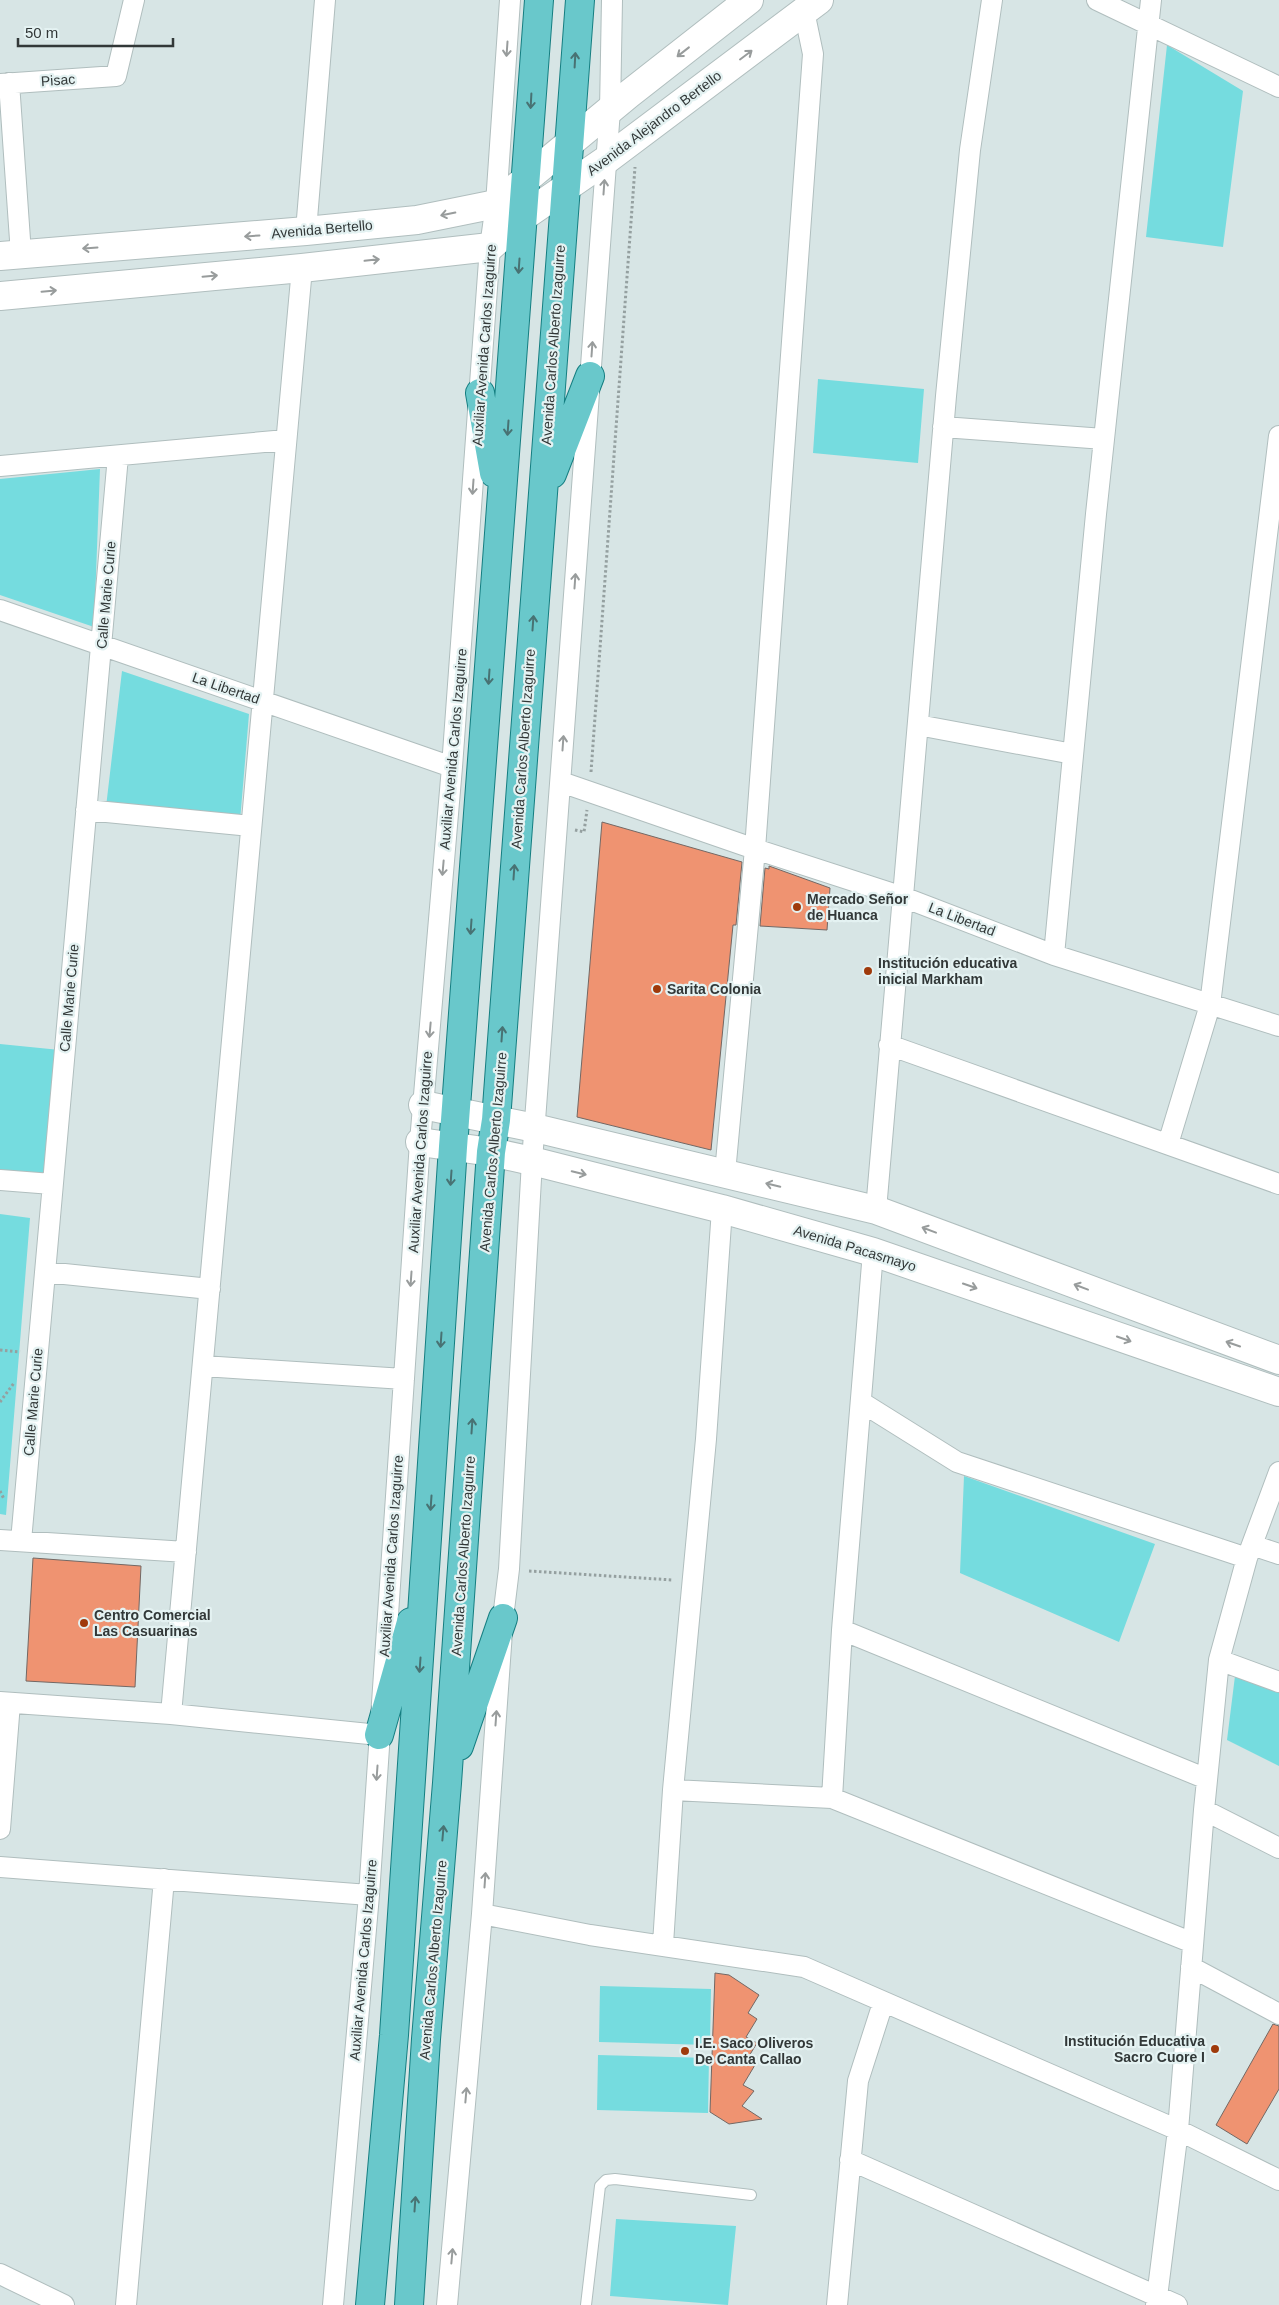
<svg xmlns="http://www.w3.org/2000/svg" width="1279" height="2305" font-family="Helvetica,sans-serif">
	<style>
		.green { fill: #75dcdf }
		.building { fill: #ef9371; stroke: #736864 }
		.lines { fill: none; stroke-linecap: round; stroke-linejoin: round }
		.service-casing { stroke: #b0bebe; stroke-width: 12 }
		.minor-casing { stroke: #b0bebe; stroke-width: 22 }
		.secondary-casing { stroke: #b0bebe; stroke-width: 30 }
		.primary-casing { stroke: #157e81; stroke-width: 30 }
		.path { stroke: #95a0a0; stroke-width: 3; stroke-dasharray: 2.5 2.5; stroke-linecap: butt }
		.service { stroke: #fff; stroke-width: 10 }
		.minor { stroke: #fff; stroke-width: 20 }
		.secondary { stroke: #fff; stroke-width: 28 }
		.primary { stroke: #69c8cb; stroke-width: 28 }
		.oneway { stroke: #989c9c }
		.oneway2 { stroke: #487273 }
		.poi-dot { fill: #9f3a0b; stroke: #e4f2f2; stroke-width: 2 }
		.labels { text-anchor: middle; stroke-width: 4.5; stroke-linejoin: round; paint-order: stroke }
		.street-label { font-size: 14px; fill: #323838; stroke: #e4f2f2 }
		.poi-label { font-size: 14px; font-weight: bold; fill: #323838; stroke: #e4f2f2; text-anchor: start }
	</style>
	<rect width="100%" height="100%" fill="#d7e5e5"/>
	<path class="green" d="M1167 45 1243 91 1223 247 1146 237Z
		M818 379 924 389 918 463 813 453Z
		M100 469 94 627 0 595V479Z
		M122 671 249 714 240 821 106 807Z
		M0 1044 60 1050 49 1175 0 1171Z
		M0 1214 30 1218 6 1515 0 1514Z
		M964 1476 1155 1544 1119 1642 960 1573Z
		M1235 1676 1279 1692V1766L1227 1740Z
		M600 1986 711 1989 710 2045 599 2042Z
		M598 2055 709 2058 708 2113 597 2110Z
		M616 2219 736 2226 728 2305 610 2296Z"/>
	<path class="building" d="M602 822 742 862 736 925H733L711 1150 577 1117Z
		M769 866 830 888 827 930 760 926 765 868 769 869Z
		M33 1558 141 1566 135 1687 26 1681Z
		M715 1973 729 1975 759 1995 748 2013 757 2019 746 2037 757 2043 746 2061 755 2065 743 2085 754 2091 742 2106 762 2119 729 2124 710 2112Z
		M1273 2024 1279 2026V2089L1247 2144 1216 2125Z"/>
	<g class="lines">
		<defs>
			<path id="service" d="M586 2305 600 2186 606 2180 615 2179 751 2195"/>
			<path id="minor" d="M1097 0 1279 87
				M9 83 21 254
				M0 84 116 76 134 0
				M306 231 325 0
				M943 427 1104 439
				M0 466 286 440
				M0 610 452 767
				M918 725 1073 754
				M561 782 755 849 903 897 1054 955 1279 1026
				M86 810 251 826
				M1054 955 1096 514 1151 0
				M889 1045 1279 1184
				M1168 1144 1210 1005 1279 436
				M725 1173 755 849 813 54 804 11
				M0 1180 52 1184
				M876 1210 946 396 970 150 992 0
				M45 1272 210 1289
				M203 1366 404 1379
				M861 1402 957 1462 1247 1558
				M0 1540 186 1552
				M21 1541 118 456
				M1252 1545 1279 1554
				M842 1630 1207 1779
				M1219 1660 1279 1682
				M0 1702 171 1714 379 1735
				M171 1714 302 268
				M673 1790 832 1798 1193 1943
				M832 1798 842 1630 873 1252
				M1204 1810 1279 1848
				M0 1829 10 1703
				M0 1867 369 1895
				M482 1914 590 1935 804 1967 1178 2130 1279 2180
				M663 1944 673 1790 706 1439 722 1209
				M1191 1967 1279 2014
				M850 2160 1177 2305
				M0 2274 64 2305
				M126 2305 164 1879
				M333 2305 369 1895 420 1142 452 767 490 247 496 204 510 0
				M447 2305 482 1914 503 1618 509 1569 532 1161 610 110 612 0
				M837 2305 858 2081 883 2003
				M1156 2305 1178 2130 1204 1810 1219 1660 1247 1558 1279 1472"/>
			<path id="secondary" d="M0 256 306 231 417 220 496 204 629 94 749 0
				M0 296 302 268 490 247 523 217 606 160 819 0
				M423 1105 535 1128 876 1210 1279 1360
				M420 1142 491 1152 532 1161 722 1209 873 1252 1279 1392"/>
			<path id="primary" d="M480 393 494 473
				M552 474 590 376
				M379 1735 411 1622
				M459 1746 503 1618
				M370 2305 394 2035 453 1147 539 0
				M409 2305 426 2039 447 1783 491 1152 496 1120 580 0"/>
		</defs>
		<use href="#service" class="service-casing"/>
		<use href="#minor" class="minor-casing"/>
		<use href="#secondary" class="secondary-casing"/>
		<use href="#primary" class="primary-casing"/>
		<path class="path" d="M591 772 635 167
			M575 830 584 832 587 810
			M0 1350 20 1352
			M0 1402 14 1383
			M0 1491 4 1499
			M529 1571 673 1580"/>
		<use href="#service" class="service"/>
		<use href="#minor" class="minor"/>
		<use href="#secondary" class="secondary"/>
		<use href="#primary" class="primary"/>
	</g>
	<defs><path id="oneway-shaft" d="M-6 0H5M1.5-3L5.5 0L1.5 3" fill="none" stroke-width="1.6" stroke-linecap="round" stroke-linejoin="round" transform="scale(1.25)"/></defs>
	<g class="oneway">
		<use href="#oneway-shaft" transform="translate(507 49) rotate(94)"/>
		<use href="#oneway-shaft" transform="translate(683 52) rotate(142)"/>
		<use href="#oneway-shaft" transform="translate(746 55) rotate(-37)"/>
		<use href="#oneway-shaft" transform="translate(604 187) rotate(-86)"/>
		<use href="#oneway-shaft" transform="translate(448 214) rotate(169)"/>
		<use href="#oneway-shaft" transform="translate(252 236) rotate(176)"/>
		<use href="#oneway-shaft" transform="translate(90 248) rotate(176)"/>
		<use href="#oneway-shaft" transform="translate(372 260) rotate(-6)"/>
		<use href="#oneway-shaft" transform="translate(210 276) rotate(-5)"/>
		<use href="#oneway-shaft" transform="translate(49 291) rotate(-5)"/>
		<use href="#oneway-shaft" transform="translate(592 349) rotate(-86)"/>
		<use href="#oneway-shaft" transform="translate(473 487) rotate(94)"/>
		<use href="#oneway-shaft" transform="translate(575 581) rotate(-86)"/>
		<use href="#oneway-shaft" transform="translate(563 743) rotate(-86)"/>
		<use href="#oneway-shaft" transform="translate(443 868) rotate(95)"/>
		<use href="#oneway-shaft" transform="translate(430 1030) rotate(95)"/>
		<use href="#oneway-shaft" transform="translate(579 1173) rotate(14)"/>
		<use href="#oneway-shaft" transform="translate(773 1185) rotate(-166)"/>
		<use href="#oneway-shaft" transform="translate(929 1230) rotate(-159)"/>
		<use href="#oneway-shaft" transform="translate(411 1279) rotate(94)"/>
		<use href="#oneway-shaft" transform="translate(970 1286) rotate(19)"/>
		<use href="#oneway-shaft" transform="translate(1081 1287) rotate(-159)"/>
		<use href="#oneway-shaft" transform="translate(1124 1339) rotate(19)"/>
		<use href="#oneway-shaft" transform="translate(1233 1344) rotate(-161)"/>
		<use href="#oneway-shaft" transform="translate(496 1718) rotate(-86)"/>
		<use href="#oneway-shaft" transform="translate(377 1773) rotate(94)"/>
		<use href="#oneway-shaft" transform="translate(485 1880) rotate(-86)"/>
		<use href="#oneway-shaft" transform="translate(466 2095) rotate(-85)"/>
		<use href="#oneway-shaft" transform="translate(452 2256) rotate(-85)"/>
	</g>
	<g class="oneway2">
		<use href="#oneway-shaft" transform="translate(575 60) rotate(-87)"/>
		<use href="#oneway-shaft" transform="translate(531 101) rotate(93)"/>
		<use href="#oneway-shaft" transform="translate(519 266) rotate(94)"/>
		<use href="#oneway-shaft" transform="translate(508 428) rotate(94)"/>
		<use href="#oneway-shaft" transform="translate(533 623) rotate(-86)"/>
		<use href="#oneway-shaft" transform="translate(489 677) rotate(94)"/>
		<use href="#oneway-shaft" transform="translate(514 872) rotate(-86)"/>
		<use href="#oneway-shaft" transform="translate(471 927) rotate(94)"/>
		<use href="#oneway-shaft" transform="translate(502 1034) rotate(-86)"/>
		<use href="#oneway-shaft" transform="translate(451 1178) rotate(94)"/>
		<use href="#oneway-shaft" transform="translate(441 1340) rotate(94)"/>
		<use href="#oneway-shaft" transform="translate(472 1426) rotate(-86)"/>
		<use href="#oneway-shaft" transform="translate(431 1503) rotate(94)"/>
		<use href="#oneway-shaft" transform="translate(420 1665) rotate(94)"/>
		<use href="#oneway-shaft" transform="translate(443 1833) rotate(-85)"/>
		<use href="#oneway-shaft" transform="translate(415 2204) rotate(-86)"/>
	</g>
	<g class="poi-dot">
		<circle cx="797" cy="907" r="5"/>
		<circle cx="868" cy="971" r="5"/>
		<circle cx="657" cy="989" r="5"/>
		<circle cx="84" cy="1623" r="5"/>
		<circle cx="1215" cy="2049" r="5"/>
		<circle cx="685" cy="2051" r="5"/>
	</g>
	<g class="labels">
		<g class="street-label">
			<text transform="translate(58 80) rotate(-4)" y="5">Pisac</text>
			<text transform="translate(654 123) rotate(-37)" y="5">Avenida Alejandro Bertello</text>
			<text transform="translate(322 229) rotate(-5)" y="5">Avenida Bertello</text>
			<text transform="translate(484 345) rotate(-86)" y="5">Auxiliar Avenida Carlos Izaguirre</text>
			<text transform="translate(553 345) rotate(-86)" y="5">Avenida Carlos Alberto Izaguirre</text>
			<text transform="translate(106 595) rotate(-85)" y="5">Calle Marie Curie</text>
			<text transform="translate(226 688) rotate(19)" y="5">La Libertad</text>
			<text transform="translate(453 749) rotate(-85)" y="5">Auxiliar Avenida Carlos Izaguirre</text>
			<text transform="translate(523 749) rotate(-86)" y="5">Avenida Carlos Alberto Izaguirre</text>
			<text transform="translate(962 919) rotate(21)" y="5">La Libertad</text>
			<text transform="translate(69 998) rotate(-85)" y="5">Calle Marie Curie</text>
			<text transform="translate(420 1152) rotate(-86)" y="5">Auxiliar Avenida Carlos Izaguirre</text>
			<text transform="translate(493 1152) rotate(-85)" y="5">Avenida Carlos Alberto Izaguirre</text>
			<text transform="translate(855 1248) rotate(17)" y="5">Avenida Pacasmayo</text>
			<text transform="translate(33 1402) rotate(-85)" y="5">Calle Marie Curie</text>
			<text transform="translate(391 1556) rotate(-86)" y="5">Auxiliar Avenida Carlos Izaguirre</text>
			<text transform="translate(463 1556) rotate(-86)" y="5">Avenida Carlos Alberto Izaguirre</text>
			<text transform="translate(363 1960) rotate(-85)" y="5">Auxiliar Avenida Carlos Izaguirre</text>
			<text transform="translate(433 1960) rotate(-85)" y="5">Avenida Carlos Alberto Izaguirre</text>
		</g>
		<g class="poi-label">
			<text x="807" y="904">Mercado Señor<tspan x="807" dy="16">de Huanca</tspan></text>
			<text x="878" y="968">Institución educativa<tspan x="878" dy="16">inicial Markham</tspan></text>
			<text x="667" y="994">Sarita Colonia</text>
			<text x="94" y="1620">Centro Comercial<tspan x="94" dy="16">Las Casuarinas</tspan></text>
			<text x="1205" y="2046" text-anchor="end">Institución Educativa<tspan x="1205" dy="16">Sacro Cuore I</tspan></text>
			<text x="695" y="2048">I.E. Saco Oliveros<tspan x="695" dy="16">De Canta Callao</tspan></text>
		</g>
	</g>
	<path d="M18 38v8h155v-8" fill="none" stroke="#323838" stroke-width="2.5"/>
	<text x="25" y="38" font-size="15" fill="#323838" stroke="#e4f2f2" stroke-width="4" paint-order="stroke">50 m</text>
</svg>
